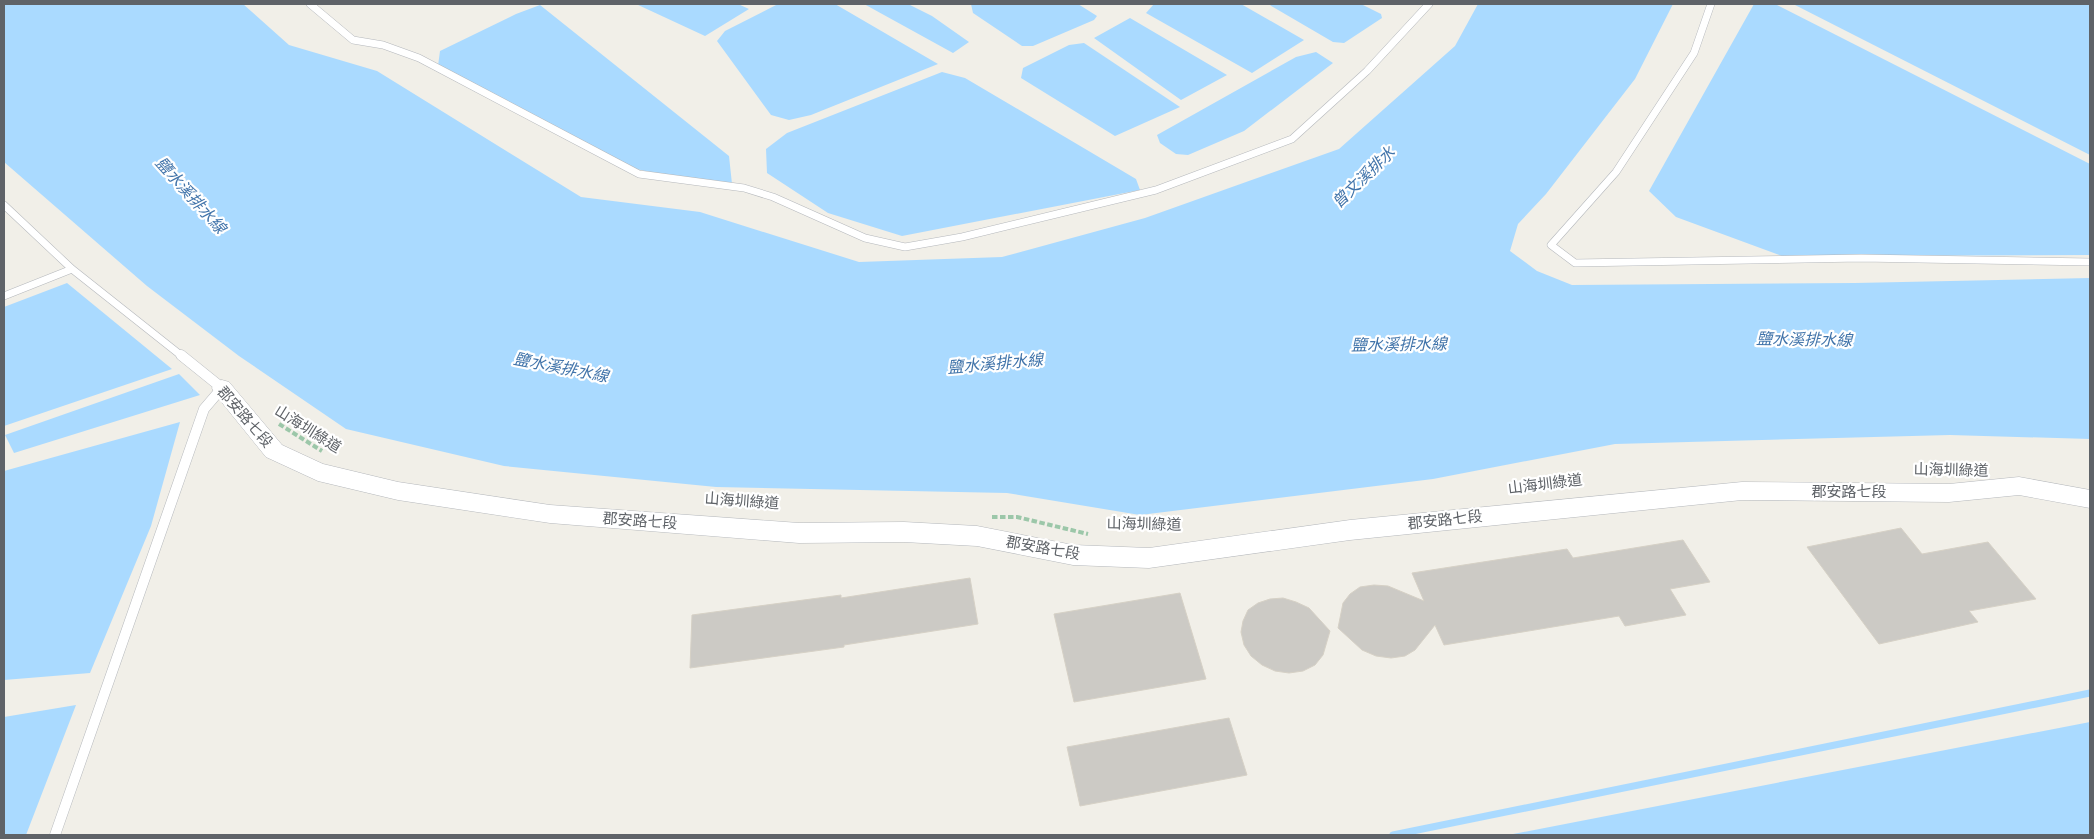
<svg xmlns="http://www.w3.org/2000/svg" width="2094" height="839" font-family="'PT Sans','Noto Sans TC',sans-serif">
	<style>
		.water { fill: #aadaff }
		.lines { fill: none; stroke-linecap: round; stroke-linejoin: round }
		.stream { stroke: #aadaff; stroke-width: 7 }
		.building { fill: #cccac5; stroke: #d6d1c6 }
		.service-far1-casing { stroke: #b5b8bc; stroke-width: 8 }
		.service-casing { stroke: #b5b8bc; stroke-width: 11 }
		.tertiary-casing { stroke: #b5b8bc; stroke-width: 1 }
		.path { stroke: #9cc7a9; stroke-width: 4; stroke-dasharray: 5.5 2.5; stroke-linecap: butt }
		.service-far1 { stroke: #fff; stroke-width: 7 }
		.service { stroke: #fff; stroke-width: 10 }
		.tertiary { fill: #fff; fill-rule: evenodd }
		.labels { text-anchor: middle; stroke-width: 4.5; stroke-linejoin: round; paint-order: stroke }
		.street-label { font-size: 15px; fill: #5f6368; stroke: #fff }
		.water-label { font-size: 16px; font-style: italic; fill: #4174aa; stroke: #fff }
	</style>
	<rect width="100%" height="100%" fill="#f1efe8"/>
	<path class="water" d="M4 4H243L289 45 377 71 581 197 700 212 859 262 1002 257 1145 218 1339 149 1455 46 1478 4H1673L1635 79 1546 194 1518 224 1510 251 1537 271 1572 285 1855 283 2090 278V439L1950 435 1615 444 1433 479 1140 515 1007 493 716 487 504 466 346 429 239 356 147 286 4 162Z
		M636 4H738L749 9 705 36Z
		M778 4H835L938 64 811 115 789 120 771 115 717 41 725 31Z
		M864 4H908L932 16 969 42 953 53Z
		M971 4H1078L1097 16 1094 20 1033 46H1022L973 13Z
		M1154 4H1241L1304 40 1252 73 1146 13Z
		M1268 4H1361L1381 14 1382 18 1344 43 1333 42Z
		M1754 4H1775L2090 164V255L1782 256 1676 217 1649 191Z
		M1793 4H2090V155L1795 5Z
		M540 5 729 156 732 184 679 179 628 167 438 66 440 51 516 14Z
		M1130 18 1227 75 1181 100 1094 38Z
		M1084 43 1180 107 1115 136 1021 78 1023 68 1069 45Z
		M1316 52 1333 63 1244 131 1188 155 1176 154 1160 143 1157 135 1296 57Z
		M942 72 965 78 1136 179 1140 190 902 236 828 213 767 173 766 149 787 133Z
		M67 283 172 369 4 426V307Z
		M179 374 200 395 14 453 5 435Z
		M180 422 151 526 90 673 4 680V471Z
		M76 705 26 835H4V717Z
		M2090 722V835H1508Z"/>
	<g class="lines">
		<path class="stream" d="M1393 835 2090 693"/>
	</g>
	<path class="building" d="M1901 528 1922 554 1988 542 2036 599 1969 611 1978 622 1879 644 1807 547Z
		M1683 540 1710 582 1670 589 1686 615 1625 626 1619 616 1444 645 1435 625 1415 650 1405 656 1391 658 1376 656 1362 650 1338 628 1343 603 1350 594 1360 587 1374 585 1388 586 1424 601 1412 573 1567 549 1573 558Z
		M970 578 978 624 844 645V647L690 668 692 615 841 595V598Z
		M1180 593 1206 679 1074 702 1054 614Z
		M1283 598 1296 602 1309 608 1330 631 1323 655 1315 665 1303 671 1289 673 1275 671 1262 665 1251 656 1244 645 1241 632 1243 621 1248 610 1258 603 1270 599Z
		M1229 718 1247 775 1080 806 1067 747Z"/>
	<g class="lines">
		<defs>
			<path id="service-far1" d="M310 4 353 40 383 45 419 58 639 174 744 188 773 197 865 238 905 247 962 237 1156 190 1292 139 1367 71 1429 4
				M1711 4 1694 53 1616 172 1551 245 1575 263 1861 258 2090 262
				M4 205 72 269 183 357
				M4 296 72 269"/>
			<path id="service" d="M55 835 204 409 222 388 181 355"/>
			<path id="tertiary" d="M222 380 229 382 282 445 323 464 398 482 550 505 799 523 904 522 977 526 1073 545 1149 548 1350 520 1742 482 1949 484 2019 477 2090 490V508L2019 495 1949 502 1742 500 1350 540 1149 568 1073 565 977 546 904 542 799 543 550 523 398 500 318 481 266 457 215 394 212 388 215 382Z"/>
		</defs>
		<use href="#service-far1" class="service-far1-casing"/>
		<use href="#service" class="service-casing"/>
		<use href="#tertiary" class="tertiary-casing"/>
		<path class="path" d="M279 424 322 451
			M992 517H1017L1088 534"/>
		<use href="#service-far1" class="service-far1"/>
		<use href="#service" class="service"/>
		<use href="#tertiary" class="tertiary"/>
	</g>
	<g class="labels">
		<g class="street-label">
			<text transform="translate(245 417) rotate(49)" y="5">郡安路七段</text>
			<text transform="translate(308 429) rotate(32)" y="5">山海圳綠道</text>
			<text transform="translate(1951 470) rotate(1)" y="5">山海圳綠道</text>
			<text transform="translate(1545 484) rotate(-7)" y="5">山海圳綠道</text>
			<text x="1849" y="497">郡安路七段</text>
			<text transform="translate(742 501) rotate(4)" y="5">山海圳綠道</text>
			<text transform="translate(1445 520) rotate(-6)" y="5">郡安路七段</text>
			<text transform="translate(640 521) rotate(4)" y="5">郡安路七段</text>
			<text transform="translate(1144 524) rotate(1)" y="5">山海圳綠道</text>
			<text transform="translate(1043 548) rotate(10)" y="5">郡安路七段</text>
		</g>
		<g class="water-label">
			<text transform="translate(1363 177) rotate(-44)" y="6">曾文溪排水</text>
			<text transform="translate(191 195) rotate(48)" y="6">鹽水溪排水線</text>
			<text transform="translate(1804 339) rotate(1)" y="6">鹽水溪排水線</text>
			<text transform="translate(1399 344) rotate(-1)" y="6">鹽水溪排水線</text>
			<text transform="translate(995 363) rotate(-5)" y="6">鹽水溪排水線</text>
			<text transform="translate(561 367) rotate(11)" y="6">鹽水溪排水線</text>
		</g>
	</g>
	<rect width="2094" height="839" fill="none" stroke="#5f6368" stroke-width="10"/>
</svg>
